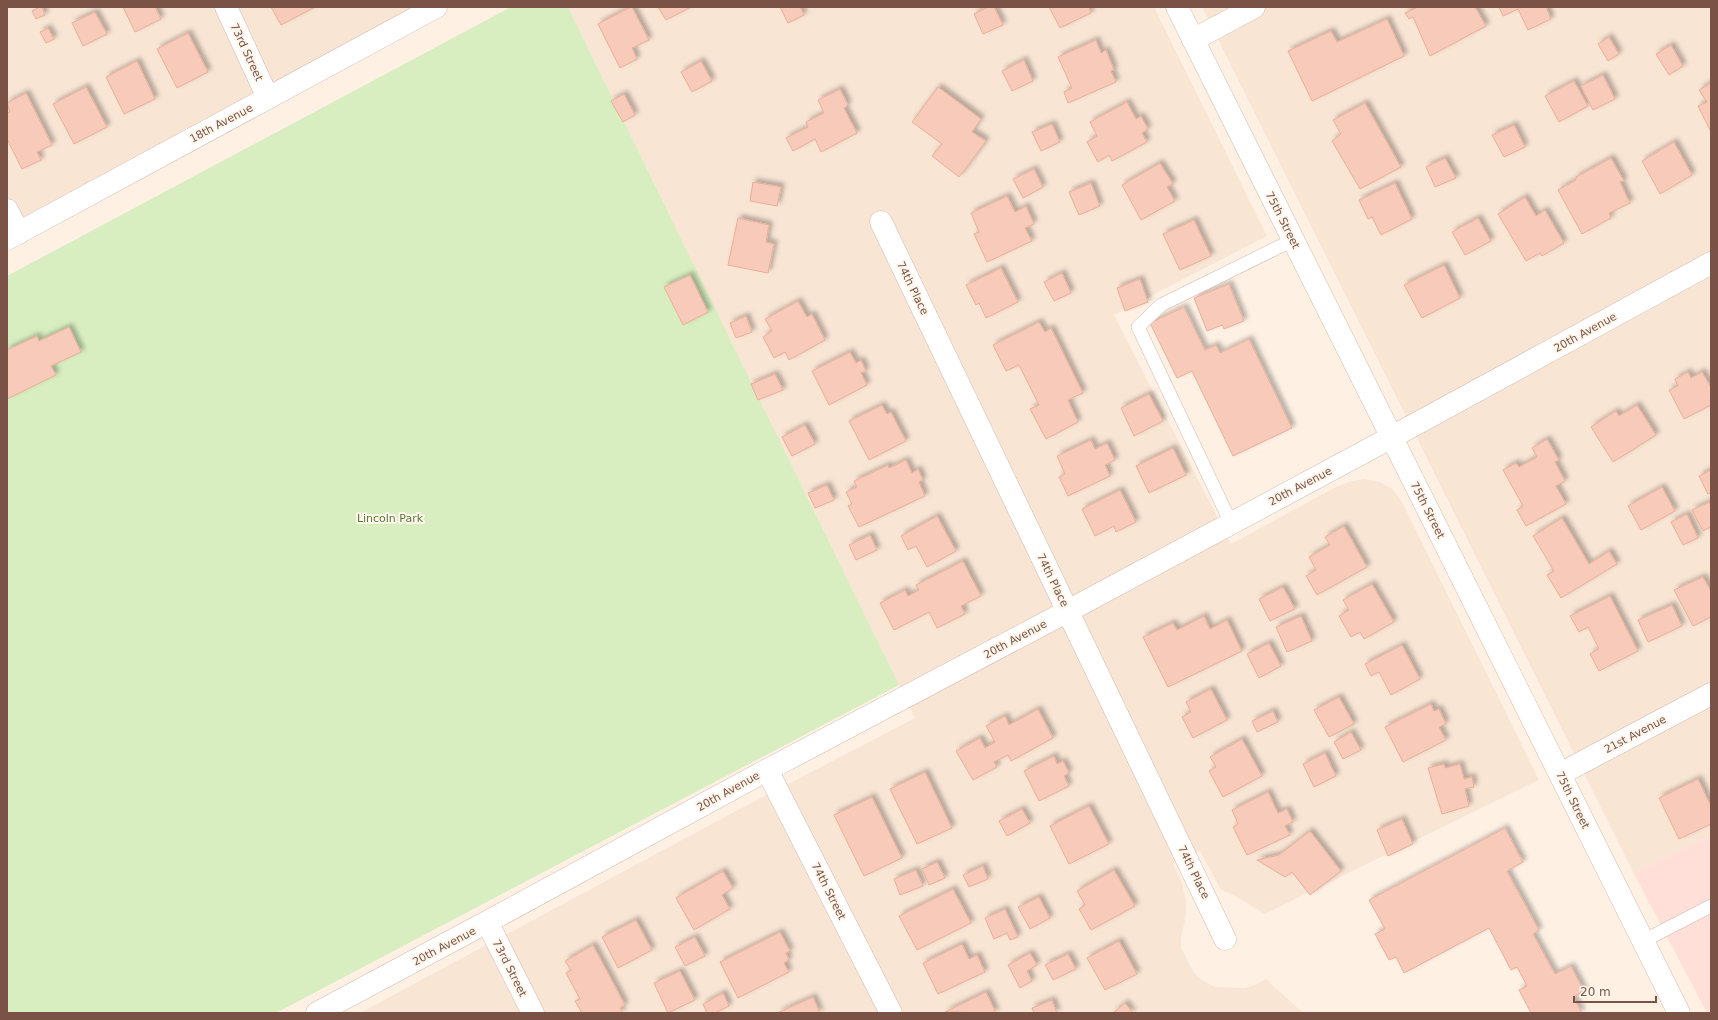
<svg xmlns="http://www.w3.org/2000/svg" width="1718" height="1020" font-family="'DejaVu Sans',sans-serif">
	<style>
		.residential { fill: #f9e5d4 }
		.commercial { fill: #ffdfd7 }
		.green { fill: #d8eec1 }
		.building { fill: #f7cab9; stroke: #ebae97; filter: url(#shadow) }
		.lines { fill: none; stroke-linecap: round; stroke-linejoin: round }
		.lane-casing { stroke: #d4b9ab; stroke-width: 14 }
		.street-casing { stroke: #d4b9ab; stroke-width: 23 }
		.secondary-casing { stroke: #dabaaa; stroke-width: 23 }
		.lane { stroke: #fff; stroke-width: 13 }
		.street { stroke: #fff; stroke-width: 22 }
		.secondary { stroke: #fff; stroke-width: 22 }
		.labels { text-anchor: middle; stroke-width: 4; stroke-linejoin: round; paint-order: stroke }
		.street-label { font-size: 11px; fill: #7a5346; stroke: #fff6ec }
		.park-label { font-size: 11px; fill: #557b3b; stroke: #fff6ec }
	</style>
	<defs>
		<filter id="shadow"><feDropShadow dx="3.5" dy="-3.5" stdDeviation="2" flood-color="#0004"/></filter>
	</defs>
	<rect width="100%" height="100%" fill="#fef1e4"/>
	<path class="residential" d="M7 7H418L7 230Z
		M568 7H1154L1267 236 1114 315 1231 544 1332 489 1348 482 1364 479 1380 482 1392 489 1402 502 1539 780 1265 914 1233 895 1221 890 1200 851 1173 864 1181 880 1186 901V915L1181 939V948L1194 973 1203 981 1216 987 1245 988 1257 984 1266 979 1303 1013H360L732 813 915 718Z
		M1202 7H1711V835L1634 874Z"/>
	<path class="commercial" d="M1711 835V1013H1707L1634 874Z"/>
	<path class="green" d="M511 7H568L899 685 276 1013H7V276Z"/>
	<path class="building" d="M40 7H42L45 15 36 19 32 11Z
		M123 7H155L161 19 135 32Z
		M271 7H312L313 8 281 25Z
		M631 7H632L649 40 632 48 637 59 620 68 598 24Z
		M658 7H691L666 20Z
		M780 7H800L804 15 788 23Z
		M988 7H994L1003 25 983 34 974 14Z
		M1049 7H1089L1091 13 1060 28Z
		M1418 7H1475L1486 26 1430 56 1413 17 1409 19 1405 13Z
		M1499 7H1546L1551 19 1528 30 1518 9 1503 16Z
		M95 12 107 34 83 46 72 23Z
		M1387 19 1404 56 1312 101 1288 51 1331 31 1337 42Z
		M48 28 54 39 46 43 40 32Z
		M188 33 208 72 177 88 157 49Z
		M1609 37 1619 54 1608 61 1598 44Z
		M1096 40 1101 53 1106 50 1114 70 1111 71 1116 82 1068 103 1064 92 1072 88 1058 57Z
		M1671 45 1683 66 1669 75 1656 54Z
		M1024 60 1033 81 1012 91 1002 71Z
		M137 61 155 99 124 114 106 77Z
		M701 61 712 81 692 92 681 72Z
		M1603 75 1615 99 1593 110 1581 86Z
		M1574 81 1588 106 1559 122 1545 96Z
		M1711 83V132L1698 106 1707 102 1699 90Z
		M86 87 107 127 74 144 53 104Z
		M938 87 981 119 972 132 986 141 959 177 932 156 942 144 912 122Z
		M840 89 848 105 844 108 857 133 821 152 815 139 793 151 786 138 808 127 806 122 824 113 818 100Z
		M26 93 52 145 37 152 41 160 22 169 7 139V113L10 112 7 103Z
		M624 94 635 115 623 122 611 101Z
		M1127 102 1136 119 1141 116 1148 129 1142 133 1147 142 1112 161 1109 155 1098 162 1087 142 1097 136 1090 122Z
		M1365 103 1401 167 1360 189 1332 141 1341 134 1333 120Z
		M1052 124 1060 142 1041 151 1032 132Z
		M1514 125 1525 147 1504 157 1492 135Z
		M1674 142 1692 175 1660 194 1642 161Z
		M1445 158 1456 178 1435 187 1426 167Z
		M1611 158 1624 181 1620 182 1630 203 1609 213 1611 218 1582 234 1558 190 1576 180V177Z
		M1160 163 1173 184 1167 187 1175 201 1141 220 1122 185Z
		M1034 169 1043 187 1023 198 1013 179Z
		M753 182 781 187 777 206 750 201Z
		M1091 183 1100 206 1079 215 1069 192Z
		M1395 183 1412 219 1381 235 1372 217 1368 219 1359 200Z
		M1007 196 1015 212 1026 206 1034 224 1025 228 1032 241 987 262 974 234 979 232 971 213Z
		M1525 197 1536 216 1545 210 1564 243 1542 256 1540 253 1526 261 1498 214Z
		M738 218 769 225 766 242 774 244 768 273 728 265Z
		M1478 218 1491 241 1465 255 1452 232Z
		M1194 220 1211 256 1180 270 1163 234Z
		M1444 265 1460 298 1422 318 1404 285Z
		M1001 268 1018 302 986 318 979 303 976 305 966 285Z
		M1062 273 1071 293 1054 301 1044 282Z
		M690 275 708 312 683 325 664 287Z
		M1140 279 1148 302 1125 311 1117 288Z
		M1229 284 1244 321 1224 329 1222 325 1207 331 1194 298Z
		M798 301 807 317 812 314 825 340 789 360 785 352 774 358 763 337 772 331 765 319Z
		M1184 307 1205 350 1216 345 1220 353 1249 339 1292 428 1233 456 1192 371 1177 378 1150 323Z
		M746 316 752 332 736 338 730 323Z
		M1039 322 1045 332 1051 328 1083 393 1068 400 1078 422 1046 439 1030 409 1039 405 1019 365 1006 371 993 345Z
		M69 327 81 352 51 366 56 375 7 399V350L37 336 39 341Z
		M850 352 856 363 861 360 866 371 861 373 867 385 829 405 812 371Z
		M1688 372 1691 378 1702 372 1711 387V405L1684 419 1669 390 1678 386 1675 379Z
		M775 374 783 390 758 400 751 384Z
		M1149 394 1163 421 1134 436 1121 408Z
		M882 405 887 414 891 412 906 441 869 460 849 421Z
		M1637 405 1656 435 1613 462 1591 427 1616 411 1619 416Z
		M805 425 815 444 792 456 782 437Z
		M1547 439 1559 460 1555 462 1565 481 1556 486 1566 504 1526 526 1517 510 1523 506 1503 470 1516 463 1519 467 1537 457 1532 448Z
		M1091 440 1095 449 1107 443 1115 460 1105 465 1110 476 1068 496 1059 477 1065 474 1057 456Z
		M1173 448 1186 475 1149 493 1136 466Z
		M906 460 912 473 918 469 923 480 919 482 925 496 859 527 848 506 852 504 846 492 857 487 854 481 888 465 889 468Z
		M1711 470V493L1708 494 1699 476Z
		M827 485 834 500 815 508 808 493Z
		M1662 487 1675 511 1641 530 1628 506Z
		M1120 490 1136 522 1116 532 1114 526 1095 536 1082 509Z
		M1709 502 1711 505V527L1703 531 1692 510Z
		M1687 514 1698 538 1683 545 1671 522Z
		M937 516 956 551 927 567 916 546 908 550 901 536Z
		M1562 518 1589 564 1609 551 1617 564 1561 598 1547 575 1554 571 1533 536Z
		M1344 526 1367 567 1317 595 1306 576 1316 570 1309 557 1330 545 1325 537Z
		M870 535 877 550 856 560 849 545Z
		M963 561 981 596 961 606 965 614 937 628 929 612 894 630 880 603 905 590 908 596 919 590 916 585Z
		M1703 577 1711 591V617L1693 626 1674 590Z
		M1372 584 1394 622 1364 639 1360 632 1351 637 1339 616 1349 610 1343 600Z
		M1283 587 1295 609 1270 621 1259 599Z
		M1610 596 1638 651 1599 671 1590 654 1599 649 1588 627 1579 632 1570 616Z
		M1672 605 1682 626 1648 642 1638 620Z
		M1204 616 1210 629 1227 620 1242 651 1168 687 1143 637 1173 623 1177 630Z
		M1301 616 1312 641 1287 652 1276 627Z
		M1269 643 1281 666 1259 678 1247 654Z
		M1402 645 1420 679 1391 695 1379 672 1371 676 1365 664Z
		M1211 689 1227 720 1193 738 1182 717 1191 712 1186 702Z
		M1339 697 1354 724 1329 737 1314 710Z
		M1431 704 1434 711 1439 709 1446 724 1439 727 1446 740 1403 762 1385 727Z
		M1038 709 1053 738 1011 761 1008 755 994 762 997 767 973 780 956 751 980 738 985 748 995 742 986 726 1005 716 1009 725Z
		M1273 711 1278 722 1257 732 1252 721Z
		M1351 732 1361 750 1343 759 1334 742Z
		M1242 739 1262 776 1223 797 1209 771 1216 767 1210 757Z
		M1325 753 1336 776 1314 787 1303 764Z
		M1054 756 1057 764 1063 761 1069 773 1064 776 1069 786 1039 801 1024 771Z
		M1444 764 1445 768 1460 764 1464 779 1472 777 1474 787 1465 789 1469 806 1442 814 1428 768Z
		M925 772 952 828 917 844 890 789Z
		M1698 779 1711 806V824L1679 839 1659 798Z
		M1268 792 1278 813 1287 809 1293 822 1285 826 1290 835 1247 855 1233 827 1238 824 1232 810Z
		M872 797 902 858 864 876 834 815Z
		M1089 806 1109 844 1069 864 1050 826Z
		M1022 809 1030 823 1007 836 999 821Z
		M1402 819 1413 844 1388 856 1377 830Z
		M1505 828 1523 862 1507 871 1539 930 1533 934 1555 974 1571 966 1584 991 1573 997 1582 1013H1531L1519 990 1527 986 1517 967 1511 970 1489 928 1404 973 1396 957 1389 960 1375 934 1385 929 1369 900Z
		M1310 831 1341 871 1310 895 1292 872 1285 877 1257 860 1279 855Z
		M937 862 945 878 929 885 922 869Z
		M983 866 988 879 969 887 963 875Z
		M916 870 923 886 900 895 894 879Z
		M1114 870 1135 906 1091 930 1079 909 1085 905 1077 891Z
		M723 871 733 888 722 895 730 909 694 930 676 898Z
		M953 889 971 923 917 950 899 916Z
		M1039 897 1050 918 1030 929 1018 907Z
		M1005 909 1018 937 1010 940 1007 933 994 939 985 918Z
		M636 920 652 950 618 968 602 937Z
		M780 932 790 951 786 953 789 960 784 963 789 972 738 998 720 962Z
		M695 937 705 956 685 966 675 947Z
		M1119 941 1137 974 1105 990 1087 958Z
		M962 944 969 959 977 955 985 972 938 994 923 963Z
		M593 945 625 1005 620 1008 623 1013H582L575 1001 580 999 566 973 571 970 565 961Z
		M1030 953 1037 965 1027 971 1032 981 1020 988 1008 965Z
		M1068 954 1076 969 1053 980 1045 965Z
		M680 971 695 1000 668 1013 654 983Z
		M986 992 996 1013 945 1012Z
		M723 993 729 1006 715 1013H707L703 1004Z
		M813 997 820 1013H777Z
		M1052 1000 1057 1013H1034L1032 1008Z
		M1125 1003 1133 1013H1113Z"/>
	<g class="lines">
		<defs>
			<path id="lane" d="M1231 523 1138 327 1161 305 1293 240
				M1643 941 1711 906"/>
			<path id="street" d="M226 7 268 98
				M1193 40 1254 7
				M7 210 19 233
				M881 222 1225 939
				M7 239 436 7
				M767 770 891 1013
				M1560 774 1711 694
				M487 922 533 1013
				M317 1013 487 922 767 770 1068 611 1392 437 1711 263"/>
			<path id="secondary" d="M1177 7 1679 1013"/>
		</defs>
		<use href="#lane" class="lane-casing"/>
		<use href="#street" class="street-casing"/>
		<use href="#secondary" class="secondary-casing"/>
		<use href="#lane" class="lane"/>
		<use href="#street" class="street"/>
		<use href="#secondary" class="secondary"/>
	</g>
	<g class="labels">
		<g class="street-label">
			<text transform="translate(247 52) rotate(65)" y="4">73rd Street</text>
			<text transform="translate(221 123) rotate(-28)" y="4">18th Avenue</text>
			<text transform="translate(1283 220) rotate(63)" y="4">75th Street</text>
			<text transform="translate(913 288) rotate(64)" y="4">74th Place</text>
			<text transform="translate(1585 332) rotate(-29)" y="4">20th Avenue</text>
			<text transform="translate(1300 486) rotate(-28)" y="4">20th Avenue</text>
			<text transform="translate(1428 510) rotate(63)" y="4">75th Street</text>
			<text transform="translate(1053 580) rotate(64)" y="4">74th Place</text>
			<text transform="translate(1015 639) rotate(-28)" y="4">20th Avenue</text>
			<text transform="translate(1635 734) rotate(-28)" y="4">21st Avenue</text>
			<text transform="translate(728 791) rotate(-29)" y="4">20th Avenue</text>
			<text transform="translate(1573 800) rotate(64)" y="4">75th Street</text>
			<text transform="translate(1194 872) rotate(64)" y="4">74th Place</text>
			<text transform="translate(829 891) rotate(63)" y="4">74th Street</text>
			<text transform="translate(444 946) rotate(-28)" y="4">20th Avenue</text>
			<text transform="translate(510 968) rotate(63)" y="4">73rd Street</text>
		</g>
		<g class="park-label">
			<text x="390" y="522">Lincoln Park</text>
		</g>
	</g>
	<rect width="1718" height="1020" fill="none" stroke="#7a5346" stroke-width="16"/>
	<path d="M1574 996v6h82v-6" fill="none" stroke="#7a5346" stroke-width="2"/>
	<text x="1580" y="996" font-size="12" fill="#7a5346" stroke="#fff6ec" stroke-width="3" paint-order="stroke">20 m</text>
</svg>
